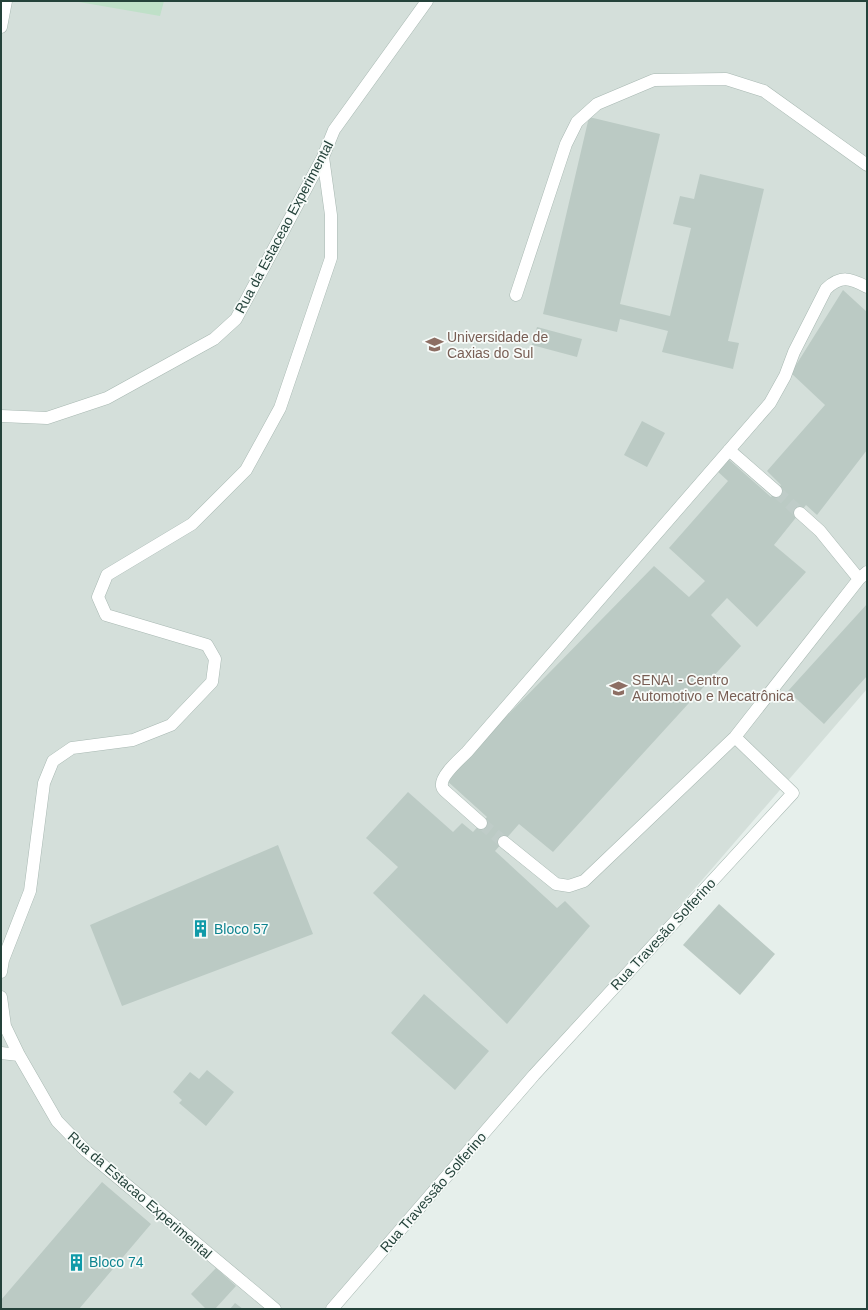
<svg xmlns="http://www.w3.org/2000/svg" width="868" height="1310" font-family="Helvetica,sans-serif">
	<style>
		.built { fill: #d4dfda }
		.green { fill: #bfe0c8 }
		.building { fill: #bbcac4 }
		.lines { fill: none; stroke-linecap: round; stroke-linejoin: round }
		.minor-tunnel { stroke: #bfccc8; stroke-width: 12; stroke-dasharray: 12 6; stroke-linecap: butt }
		.minor-casing { stroke: #a8b8b2; stroke-width: 13 }
		.minor { stroke: #fff; stroke-width: 12 }
		.labels { text-anchor: middle; stroke-width: 3.5; stroke-linejoin: round; paint-order: stroke }
		.street-label { font-size: 14px; fill: #24423a; stroke: #f7fbf9 }
		.education-label { font-size: 14px; fill: #785e54; stroke: #f7fbf9; text-anchor: start }
		.culture-label { font-size: 14px; fill: #0d838f; stroke: #f7fbf9; text-anchor: start }
	</style>
	<rect width="100%" height="100%" fill="#e6efeb"/>
	<path class="built" d="M1 1H867V689L332 1309H1Z"/>
	<path class="green" d="M79 1H164L160 16 79 2Z"/>
	<path class="building" d="M589 117 660 134 620 304 670 316 691 228 673 224 680 196 694 199 700 174 764 189 728 341 739 343 733 369 662 352 668 331 620 319 617 332 543 314Z
		M843 290 867 312V450L817 515 806 505 774 545 806 572 757 627 727 598 711 615 741 646 553 852 519 824 495 851 557 908 565 901 590 926 507 1024 373 893 398 867 366 838 408 792 453 832 462 823 473 832 487 817 445 779 654 566 689 597 705 581 669 548 728 481 716 470 727 458 771 497 781 485 767 471 825 405 791 373Z
		M537 327 582 339 577 357 532 345Z
		M642 421 665 433 647 467 624 455Z
		M867 604V676L824 724 788 691Z
		M278 845 313 934 122 1006 90 925Z
		M719 904 775 954 740 995 683 945Z
		M424 994 489 1051 455 1090 391 1033Z
		M207 1070 234 1092 206 1126 179 1103 182 1100 173 1092 190 1072 199 1079Z
		M102 1182 151 1224 79 1309H1V1300Z
		M216 1268 236 1286 215 1309H206L191 1294Z
		M235 1303 243 1309H230Z"/>
	<g class="lines">
		<path class="minor-tunnel" d="M776 491 800 513
			M481 823 504 842"/>
		<defs>
			<path id="minor" d="M1 27 6 1
				M516 295 566 144 577 122 597 104 654 80 726 79 764 91 867 165
				M1 416 47 418 107 398 214 339 236 319 323 157 334 130 427 1
				M729 450 776 491
				M800 513 820 531 859 579
				M481 823 445 791C444 790 442 788 442 786 440 776 460 759 467 752L770 403 785 376 794 352 826 289C841 275 850 278 867 287
				M504 842 556 884 569 886 584 881 735 737 859 579 867 572
				M1 972 3 960 30 891 44 783 53 761 72 748 133 740 171 725 212 682 215 659 207 645 106 615 98 597 107 575 192 524 246 470 280 408 331 258V215L323 157
				M1 997 5 1026 19 1055 57 1121 86 1151 275 1309
				M1 1053 19 1055
				M332 1309 534 1075 793 793 735 737"/>
		</defs>
		<use href="#minor" class="minor-casing"/>
		<use href="#minor" class="minor"/>
	</g>
	<defs>
		<symbol id="university-bare" viewBox="-9 -9 18 18"><path d="M0-5L7-2L0 1L-7-2ZM-4 1L0 2.5L4 1V4Q0 6-4 4Z" fill="#8d6e63" stroke="#f7fbf9" stroke-width="2.5" paint-order="stroke"/></symbol>
		<symbol id="building-bare" viewBox="-9 -9 18 18"><path d="M-4-6H4V6H1V3H-1V6H-4ZM-2.5-4.3h1.7v1.8h-1.7ZM.8-4.3h1.7v1.8H.8ZM-2.5-1h1.7V.8h-1.7ZM.8-1h1.7V.8H.8Z" fill="#0f9aa8" stroke="#f7fbf9" stroke-width="2.5" paint-order="stroke"/></symbol>
	</defs>
	<g fill-rule="evenodd">
		<use href="#university-bare" x="422" y="332" width="25" height="25"/>
		<use href="#university-bare" x="606" y="676" width="25" height="25"/>
		<use href="#building-bare" x="188" y="916" width="25" height="25"/>
		<use href="#building-bare" x="64" y="1250" width="25" height="25"/>
	</g>
	<g class="labels">
		<g class="street-label">
			<text transform="translate(284 227) rotate(-62)" y="5">Rua da Estaceao Experimental</text>
			<text transform="translate(663 934) rotate(-47)" y="5">Rua Travesão Solferino</text>
			<text transform="translate(433 1192) rotate(-49)" y="5">Rua Travessão Solferino</text>
			<text transform="translate(140 1195) rotate(41)" y="5">Rua da Estacao Experimental</text>
		</g>
		<g class="education-label">
			<text x="447" y="342">Universidade de<tspan x="447" dy="16">Caxias do Sul</tspan></text>
			<text x="632" y="685">SENAI - Centro<tspan x="632" dy="16">Automotivo e Mecatrônica</tspan></text>
		</g>
		<g class="culture-label">
			<text x="214" y="934">Bloco 57</text>
			<text x="89" y="1267">Bloco 74</text>
		</g>
	</g>
	<rect width="868" height="1310" fill="none" stroke="#24423a" stroke-width="4"/>
</svg>
